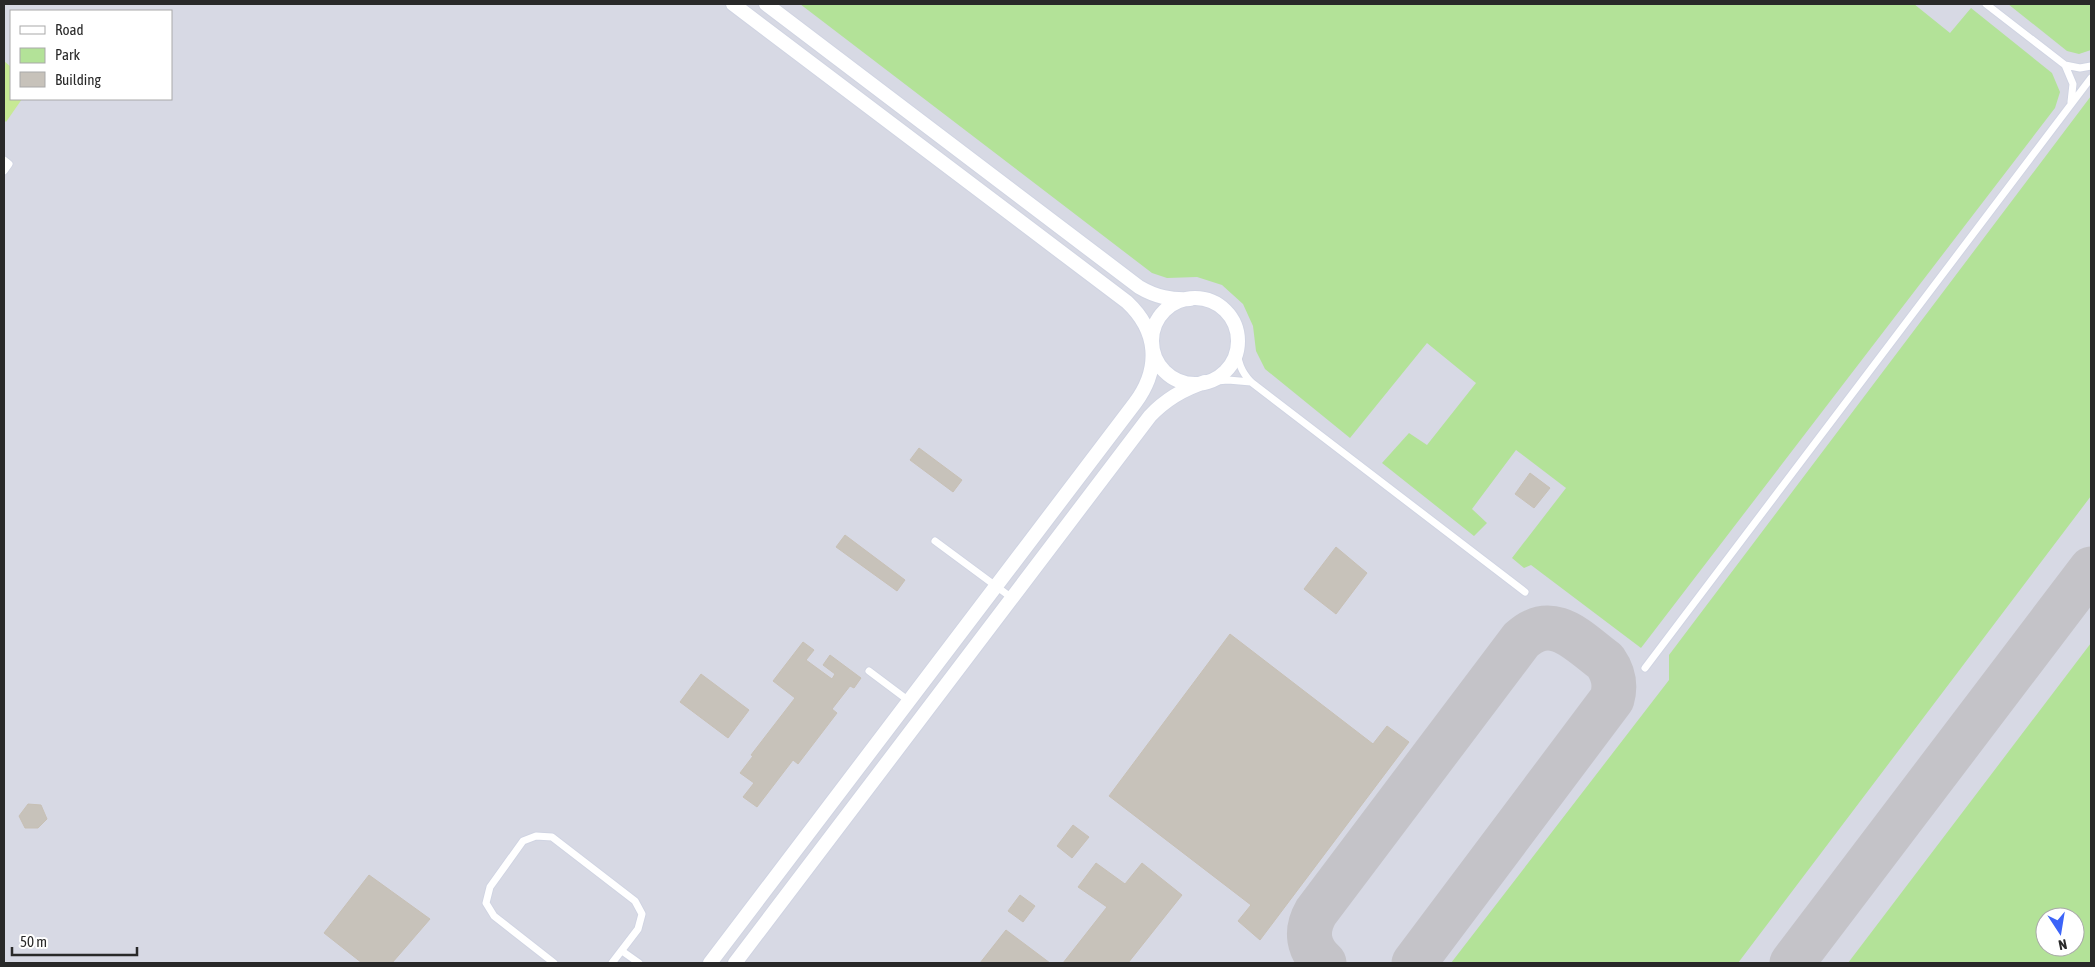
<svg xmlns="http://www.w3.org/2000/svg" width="2095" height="967" font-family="'Asap Condensed',sans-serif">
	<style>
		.airport { fill: #d7d9e4; fill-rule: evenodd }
		.green { fill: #b3e298; fill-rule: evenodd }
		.pitch { fill: #c7e994 }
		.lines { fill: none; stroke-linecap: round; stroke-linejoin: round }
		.taxiway { stroke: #c4c3c8; stroke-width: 45 }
		.building { fill: #c7c2ba; stroke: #c7c0b5 }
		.service-casing { stroke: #d0d4e2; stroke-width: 9 }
		.minor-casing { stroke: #d0d4e2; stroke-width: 16 }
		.service { stroke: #fff; stroke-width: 7 }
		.minor { stroke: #fff; stroke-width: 14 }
	</style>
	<rect width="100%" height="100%" fill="#ebe4db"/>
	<path class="airport" d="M4 4H2091V963H4ZM11 11H171V99H11ZM2045 917H2075V947H2045Z"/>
	<path class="green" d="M800 4H1914L1950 33 1971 8 2052 73 2060 92 2055 108 1641 648 1531 565 1524 568 1512 558 1566 488 1516 450 1472 509 1487 523 1474 536 1382 463 1409 433 1427 445 1476 383 1427 343 1350 438 1265 369 1256 351 1253 326 1243 304 1222 285 1197 277 1167 278 1152 273Z
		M2008 4H2091V50L2079 54 2067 51Z
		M2091 96V496L1738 963H1451L1669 680V655Z
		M2091 643V963H1848ZM2045 917H2075V947H2045Z"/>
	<path class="pitch" d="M4 61 11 67V99H22L6 122 4 120Z"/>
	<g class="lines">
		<path class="taxiway" d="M1324 963C1308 949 1305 931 1316 912L1521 640C1553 611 1578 641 1605 661 1614 674 1616 685 1612 699L1414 963
			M1792 963 2091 569"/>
	</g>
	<path class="building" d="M919 448 962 480 953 492 910 460Z
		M1530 473 1550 488 1534 508 1515 494Z
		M845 535 905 580 897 591 836 547Z
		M1336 547 1367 573 1336 614 1304 589Z
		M1230 634 1373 744 1387 726 1409 742 1260 940 1238 921 1251 905 1109 796Z
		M803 642 814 650 806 660 832 679 835 674 823 665 830 655 861 678 854 688 850 686 832 709 837 713 798 764 793 760 757 807 743 797 754 783 740 773 753 756 751 755 795 698 773 681Z
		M701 674 749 710 728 738 680 702Z
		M28 804 41 805 47 819 38 828H25L19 816Z
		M1073 825 1089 837 1072 858 1057 846Z
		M1096 863 1125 884 1142 863 1182 895 1128 963H1063L1107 907 1078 887Z
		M369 875 430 919 392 963H362L324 933Z
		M1020 895 1035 906 1023 922 1008 911Z
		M1006 930 1050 963H980Z"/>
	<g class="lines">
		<defs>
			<path id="service" d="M1986 4 2065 65 2073 84 2071 102
				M2065 65 2080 68 2091 66
				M4 160 9 164 4 171
				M1237 342C1236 358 1240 371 1251 382L1525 592
				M1205 382 1228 380 1251 382
				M935 541 1012 598
				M1645 668 2091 78
				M869 671 909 701
				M622 951 639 963
				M554 963 494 916 486 903 490 887 523 841 536 836 552 837 635 901 642 914 638 929 612 963"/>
			<path id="minor" d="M766 4 1139 287C1156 297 1171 300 1190 299
				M1152 341a43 43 0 1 1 86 0a43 43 0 1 1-86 0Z
				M710 963 1135 403C1161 368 1158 331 1127 302L733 4
				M735 963 1150 416C1166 399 1183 389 1205 382"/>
		</defs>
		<use href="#service" class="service-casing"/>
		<use href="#minor" class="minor-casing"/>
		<use href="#service" class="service"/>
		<use href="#minor" class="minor"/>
	</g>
	<rect width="2095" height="967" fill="none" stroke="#292929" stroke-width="10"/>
	<rect x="10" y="10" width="162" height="90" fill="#ffffff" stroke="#a9a9a9"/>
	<rect x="20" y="26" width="25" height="8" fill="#ffffff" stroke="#a9a9a9"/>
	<text x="55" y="35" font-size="15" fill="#292929">Road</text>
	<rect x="20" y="48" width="25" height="15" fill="#b3e298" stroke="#a9a9a9"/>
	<text x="55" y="60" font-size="15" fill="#292929">Park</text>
	<rect x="20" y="72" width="25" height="15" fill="#c7c2ba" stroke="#a9a9a9"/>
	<text x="55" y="85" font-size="15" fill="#292929">Building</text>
	<g transform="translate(2060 932) rotate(168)"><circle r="24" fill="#ffffff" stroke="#a9a9a9"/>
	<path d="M0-4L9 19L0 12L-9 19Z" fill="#3c64f8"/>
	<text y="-8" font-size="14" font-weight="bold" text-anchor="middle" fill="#292929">N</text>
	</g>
	<path d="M12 947v8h125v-8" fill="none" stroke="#292929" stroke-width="2.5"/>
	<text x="20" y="947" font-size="15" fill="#292929" stroke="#ffffff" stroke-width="4" paint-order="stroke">50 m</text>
</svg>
